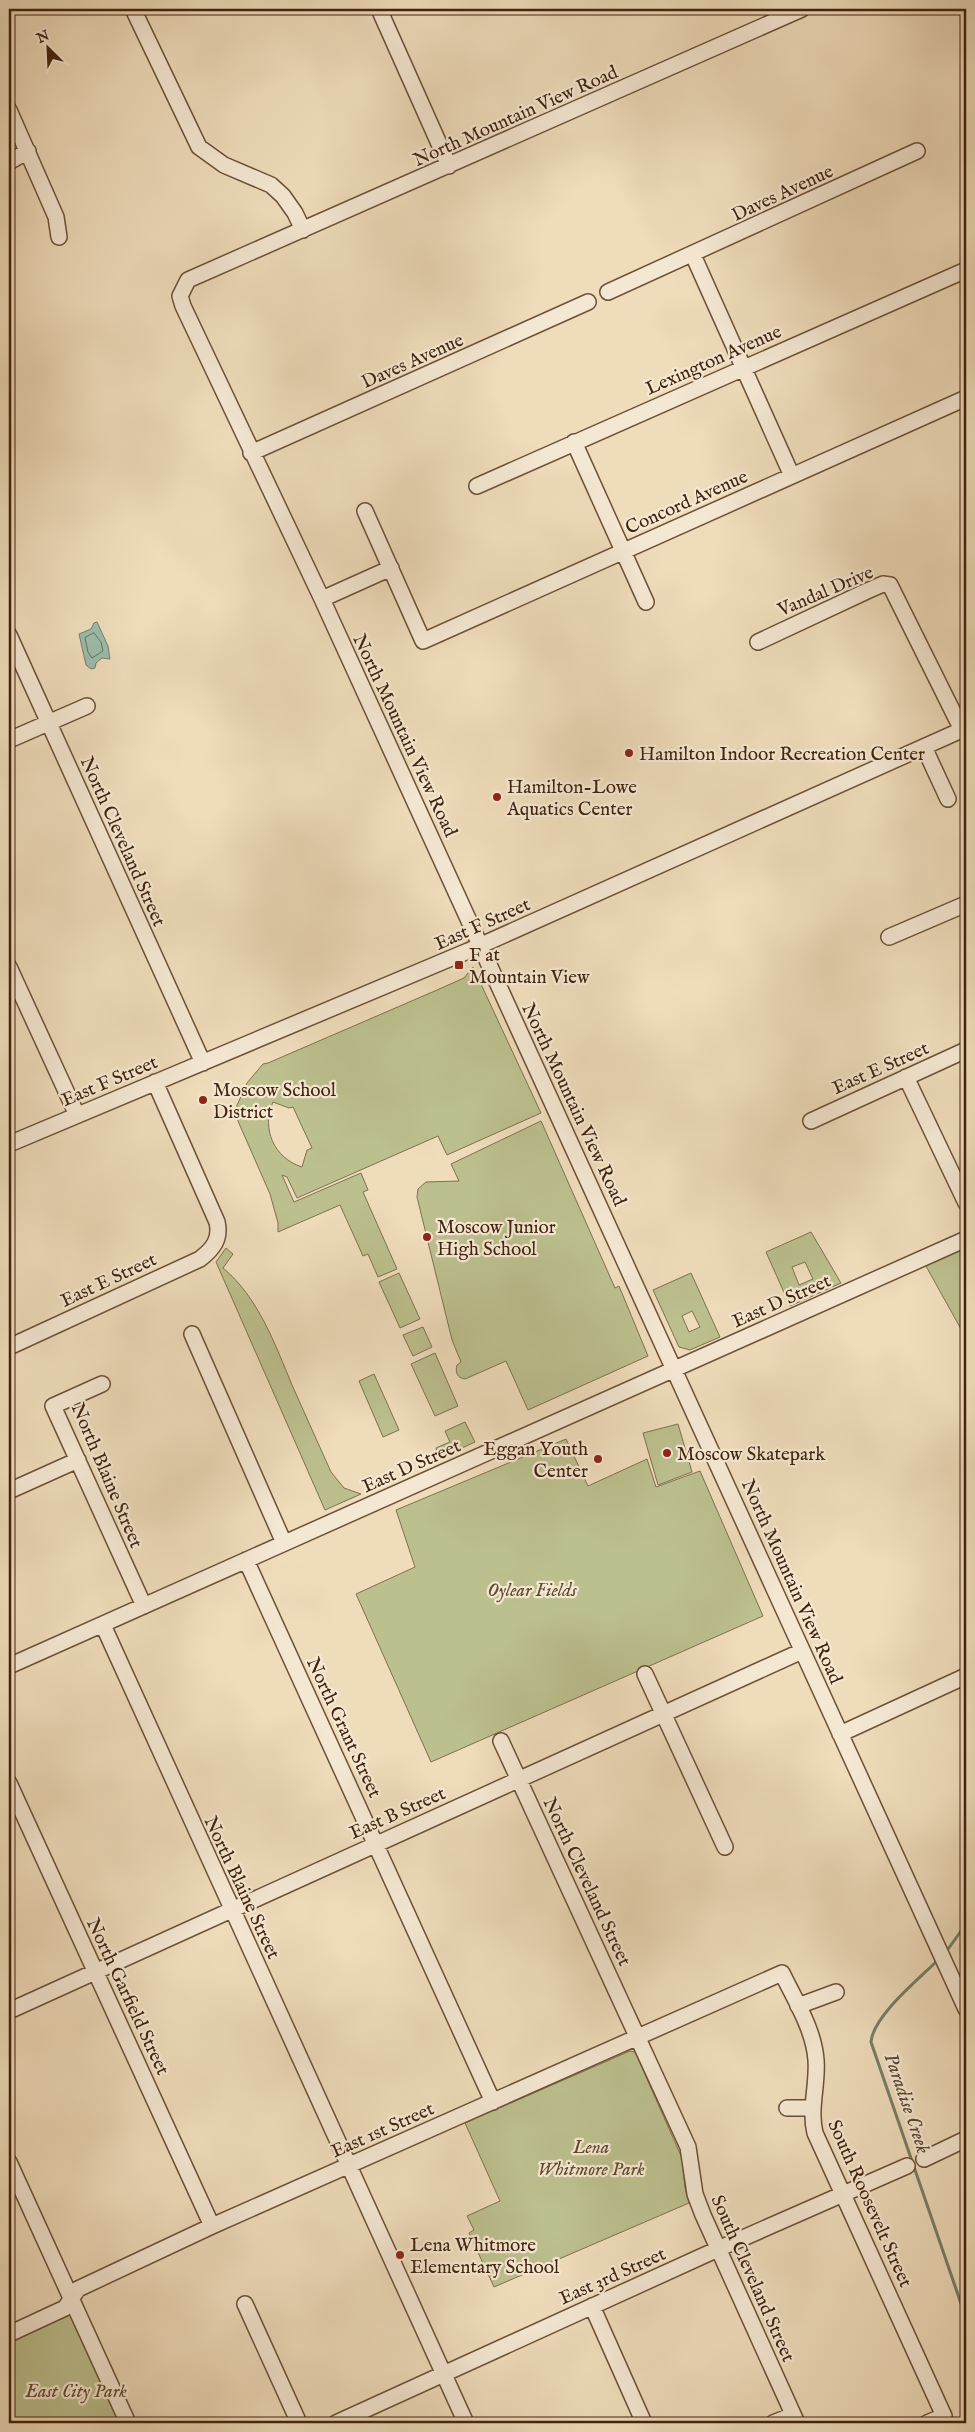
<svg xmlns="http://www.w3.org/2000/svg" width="975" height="2432" font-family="'IM FELL English',serif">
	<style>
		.green { fill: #bcbf8e; stroke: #7e714e; fill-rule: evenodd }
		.water { fill: #9bbcab; stroke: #777f6c }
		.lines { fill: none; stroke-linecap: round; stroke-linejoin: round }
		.shore { stroke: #6e705c; stroke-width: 1 }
		.stream { stroke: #777f6c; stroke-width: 3 }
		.minor-casing { stroke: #6c5138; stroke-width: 18 }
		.minor { stroke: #f5e8d3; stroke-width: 15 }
		.poi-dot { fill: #8f2418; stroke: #f5e8d3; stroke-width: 2 }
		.labels { text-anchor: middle; stroke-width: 4.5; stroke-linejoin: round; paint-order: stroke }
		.street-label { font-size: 19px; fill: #41230d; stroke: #f5e8d3 }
		.poi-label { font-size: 19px; fill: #41230d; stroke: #f5e8d3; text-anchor: start }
		.park-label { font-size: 19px; font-style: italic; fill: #604a2d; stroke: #f5e8d3 }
		.water-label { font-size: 20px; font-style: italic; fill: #584934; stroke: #f5e8d3 }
	</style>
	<rect width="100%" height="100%" fill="#efdcbb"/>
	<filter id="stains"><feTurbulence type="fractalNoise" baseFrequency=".004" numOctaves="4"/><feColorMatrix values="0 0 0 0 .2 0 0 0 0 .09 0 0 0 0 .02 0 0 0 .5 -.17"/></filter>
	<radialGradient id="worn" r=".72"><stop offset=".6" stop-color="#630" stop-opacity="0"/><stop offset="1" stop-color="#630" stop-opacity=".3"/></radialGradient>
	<path class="green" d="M473 967 541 1113 447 1155 438 1136 297 1198 287 1177 282 1175 294 1202 361 1173 368 1190 363 1192 397 1269 378 1277 368 1254 363 1256 340 1205 278 1232V1223L270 1194 234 1112 247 1083 263 1064 268 1063 437 990 464 978ZM273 1102 289 1108 293 1107 312 1148 307 1150 302 1167C274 1158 261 1129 273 1102Z
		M541 1121 615 1288 619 1286 648 1356 528 1410 506 1361 465 1379C457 1378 455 1372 457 1365L461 1362 452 1340 417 1197 418 1189 426 1182 459 1181 451 1164Z
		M811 1232 841 1283 790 1306 766 1252ZM805 1262 813 1279 799 1285 792 1267Z
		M966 1239V1338L922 1259Z
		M226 1248 233 1254 223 1268C258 1297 275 1344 292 1385 305 1414 318 1443 331 1472L344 1488 361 1494 325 1510 216 1262Z
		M399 1273 420 1319 400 1328 379 1282Z
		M691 1273 720 1337 690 1350 679 1347 653 1290ZM692 1311 700 1327 689 1332 682 1316Z
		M423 1327 432 1347 413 1356 403 1335Z
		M435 1353 458 1406 435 1416 411 1364Z
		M374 1374 399 1430 383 1437 359 1381Z
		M465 1422 475 1442 440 1458 436 1448 450 1442 445 1431Z
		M678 1424 692 1472 658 1485 643 1433Z
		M566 1439 588 1486 647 1459 656 1487 700 1471 763 1616 431 1762 356 1594 415 1567 396 1510Z
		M630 2051 635 2052 682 2158 685 2188 689 2203 494 2287 469 2233 474 2230 467 2216 500 2201 465 2123Z
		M72 2299 128 2423H9V2334Z"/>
	<path class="water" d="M97 622 108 646 110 659 102 658 96 663 95 668 91 669 86 665 79 634 91 629 94 623Z"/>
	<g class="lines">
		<path class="shore" d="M94 633 101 642 103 651 92 658 88 652 85 638Z"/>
		<path class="stream" d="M946 1952 966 1924
			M938 1960C919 1979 873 2016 871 2042L966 2318"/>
		<defs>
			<path id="minor" d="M133 9 199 147 224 165 271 185 283 196 295 213 303 230
				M379 9 449 166
				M802 9 188 280 180 296 183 306 322 599 966 2009
				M9 110 56 217 59 237
				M9 162 28 151
				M693 255 792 476
				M608 292 917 151
				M574 442 646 602
				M251 453 588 302
				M477 486 966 270
				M365 511 423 641 966 398
				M322 599 391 568
				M9 635 203 1063
				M758 642 867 591 883 584 890 585 962 730
				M9 740 87 706
				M924 747 948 799
				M889 937 966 904
				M9 967 77 1115
				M906 1077 966 1203
				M811 1121 966 1050
				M9 1144 468 951 966 728
				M192 1334 284 1543
				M9 1347 200 1259C213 1249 221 1239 217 1222L155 1082
				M102 1384 53 1406 144 1606
				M9 1491 78 1460
				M246 1560 493 2102
				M103 1625 466 2423
				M9 1666 966 1239
				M645 1674 725 1847
				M840 1734 966 1676
				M501 1741 688 2147 695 2194 703 2215 797 2423
				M9 1783 212 2226
				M798 2006 836 1992
				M9 2011 802 1651
				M787 2108H811
				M924 2159 966 2139
				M9 2162 128 2423
				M245 2304 299 2423
				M592 2306 644 2423
				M9 2334 65 2308 78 2289 212 2226 782 1973C795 2000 814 2030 816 2060 818 2085 809 2108 815 2133L944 2416 927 2423
				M336 2423 718 2249 907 2166
				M773 2423 793 2415"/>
		</defs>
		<use href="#minor" class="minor-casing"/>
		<use href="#minor" class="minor"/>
	</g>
	<g class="poi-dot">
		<circle cx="629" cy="753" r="5"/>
		<circle cx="497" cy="797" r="5"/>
		<rect x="454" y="960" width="10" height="10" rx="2.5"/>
		<circle cx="203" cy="1100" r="5"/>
		<circle cx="427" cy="1237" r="5"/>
		<circle cx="667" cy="1453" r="5"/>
		<circle cx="598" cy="1459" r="5"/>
		<circle cx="400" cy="2255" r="5"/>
	</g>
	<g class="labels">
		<g class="street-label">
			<text transform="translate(515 115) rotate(-24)" y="7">North Mountain View Road</text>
			<text transform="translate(782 192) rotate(-25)" y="7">Daves Avenue</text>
			<text transform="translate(713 359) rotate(-24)" y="7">Lexington Avenue</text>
			<text transform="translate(412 360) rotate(-24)" y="7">Daves Avenue</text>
			<text transform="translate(686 501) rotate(-24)" y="7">Concord Avenue</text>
			<text transform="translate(825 590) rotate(-23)" y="7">Vandal Drive</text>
			<text transform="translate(406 735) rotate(65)" y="7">North Mountain View Road</text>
			<text transform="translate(124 841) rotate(66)" y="7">North Cleveland Street</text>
			<text transform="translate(482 923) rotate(-24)" y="7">East F Street</text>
			<text transform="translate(880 1067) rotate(-24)" y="7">East E Street</text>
			<text transform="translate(109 1080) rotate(-23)" y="7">East F Street</text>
			<text transform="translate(575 1104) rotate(65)" y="7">North Mountain View Road</text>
			<text transform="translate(108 1279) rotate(-25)" y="7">East E Street</text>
			<text transform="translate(781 1300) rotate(-24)" y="7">East D Street</text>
			<text transform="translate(411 1465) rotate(-24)" y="7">East D Street</text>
			<text transform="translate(108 1475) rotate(67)" y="7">North Blaine Street</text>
			<text transform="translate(793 1581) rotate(66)" y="7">North Mountain View Road</text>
			<text transform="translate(345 1727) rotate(65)" y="7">North Grant Street</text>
			<text transform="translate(397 1812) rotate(-24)" y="7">East B Street</text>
			<text transform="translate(588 1881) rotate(65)" y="7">North Cleveland Street</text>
			<text transform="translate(243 1887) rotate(65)" y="7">North Blaine Street</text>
			<text transform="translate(129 1996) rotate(65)" y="7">North Garfield Street</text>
			<text transform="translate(382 2129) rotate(-24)" y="7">East 1st Street</text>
			<text transform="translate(871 2203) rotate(66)" y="7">South Roosevelt Street</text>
			<text transform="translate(612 2275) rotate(-24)" y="7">East 3rd Street</text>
			<text transform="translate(754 2278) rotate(66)" y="7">South Cleveland Street</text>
		</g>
		<g class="poi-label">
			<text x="639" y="760">Hamilton Indoor Recreation Center</text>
			<text x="507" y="793">Hamilton-Lowe<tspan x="507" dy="22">Aquatics Center</tspan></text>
			<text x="469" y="961">F at<tspan x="469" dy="22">Mountain View</tspan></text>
			<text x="213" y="1096">Moscow School<tspan x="213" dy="22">District</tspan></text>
			<text x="437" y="1233">Moscow Junior<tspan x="437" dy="22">High School</tspan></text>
			<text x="588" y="1455" text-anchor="end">Eggan Youth<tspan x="588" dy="22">Center</tspan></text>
			<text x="677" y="1460">Moscow Skatepark</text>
			<text x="410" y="2251">Lena Whitmore<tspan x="410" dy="22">Elementary School</tspan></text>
		</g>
		<g class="park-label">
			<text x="532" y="1596">Oylear Fields</text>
			<text x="591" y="2153">Lena<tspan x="591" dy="22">Whitmore Park</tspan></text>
			<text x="76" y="2397">East City Park</text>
		</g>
		<g class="water-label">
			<text transform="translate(908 2103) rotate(71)" y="7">Paradise Creek</text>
		</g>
	</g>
	<rect width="975" height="2432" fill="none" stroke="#efdcbb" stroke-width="30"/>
	<rect x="10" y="10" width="955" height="2412" fill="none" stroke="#41230d" stroke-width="2.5"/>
	<rect x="15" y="15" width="945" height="2402" fill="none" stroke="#41230d"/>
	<g transform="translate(48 48) rotate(336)" stroke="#f5e8d3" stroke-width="4" paint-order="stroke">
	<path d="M0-4L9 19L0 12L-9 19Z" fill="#41230d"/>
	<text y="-8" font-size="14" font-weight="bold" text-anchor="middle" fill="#41230d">N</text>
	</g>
	<rect width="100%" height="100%" filter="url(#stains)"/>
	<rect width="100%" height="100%" fill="url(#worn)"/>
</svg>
